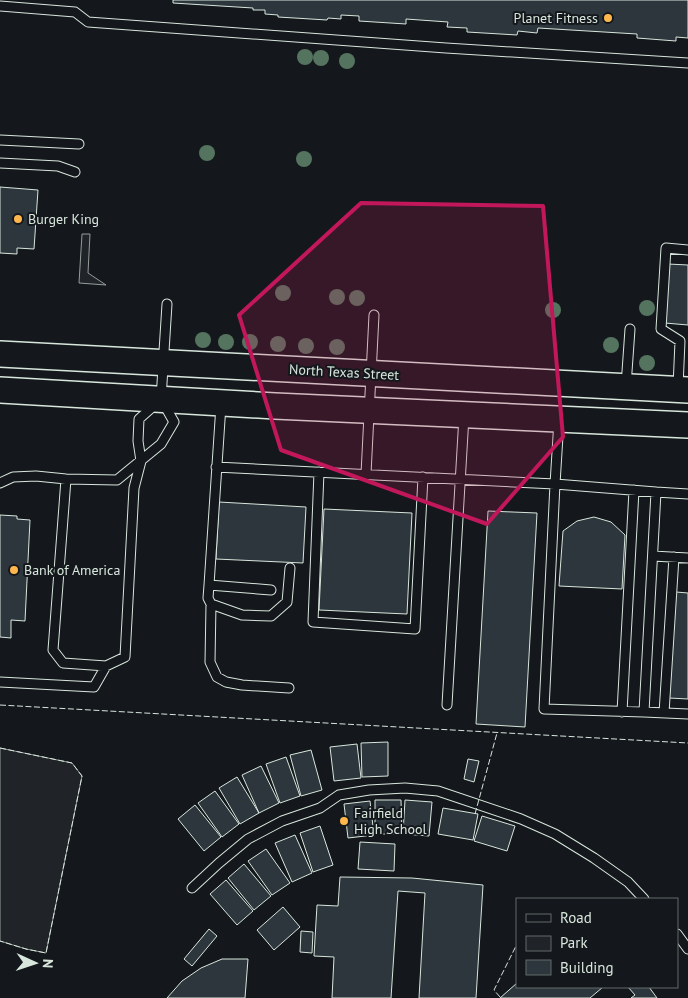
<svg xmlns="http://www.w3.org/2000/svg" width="688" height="998" font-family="'PT Sans',sans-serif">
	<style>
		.green { fill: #202428; stroke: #939e99 }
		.building { fill: #2c363c; stroke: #d8e6dc }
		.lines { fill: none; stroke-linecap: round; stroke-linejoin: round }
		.lane-casing { stroke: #d8e6dc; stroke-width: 11 }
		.secondary-casing { stroke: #d8e6dc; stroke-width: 28 }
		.lane { stroke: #14181c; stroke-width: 9 }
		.secondary { stroke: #14181c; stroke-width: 25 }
		.fence { stroke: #d8e6dc; stroke-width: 1; stroke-dasharray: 6 2.5; stroke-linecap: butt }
		.tree { fill: #55745f }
		.marked { fill: #c2185b; fill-opacity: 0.2; stroke: #c2185b; stroke-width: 4; stroke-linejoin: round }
		.poi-dot { fill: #ffb74d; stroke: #14181c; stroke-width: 2 }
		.labels { text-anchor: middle; stroke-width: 4; stroke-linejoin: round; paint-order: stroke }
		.poi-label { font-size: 14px; fill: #d8e6dc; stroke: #14181c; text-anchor: start }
		.street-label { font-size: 14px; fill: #d8e6dc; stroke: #14181c }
	</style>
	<rect width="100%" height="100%" fill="#14181c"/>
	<path class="green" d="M82 234H90L88 273 106 285 79 283Z
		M0 748 72 763 82 776 46 953 26 949 0 941Z"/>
	<path class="building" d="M173 0H688V38L676 37V41L637 38V34L538 28 537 33 518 31 517 35 467 32V28L447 27 448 22 406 19V24L359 21V16L341 15V19L328 18 327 20 278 17V15L265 14V10H253V8L173 3Z
		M0 187 38 190 34 249 17 248V254L0 253Z
		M668 264 688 265V325L665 323Z
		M219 502 306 507 303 563 216 559Z
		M324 509 412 513 407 614 319 610Z
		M488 511 537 513 525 727 476 724Z
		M0 515 17 516V519L30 520 25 621 11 620V638L0 637Z
		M594 517 611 522 625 535 622 589 559 586 563 531 577 521Z
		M676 592 688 593V699L669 698Z
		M388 742V776L362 777 361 743Z
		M357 744 361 778 334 781 330 747Z
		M311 750 322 790 301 796 290 755Z
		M286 757 300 796 280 803 266 764Z
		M468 759 479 761 474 782 464 779Z
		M261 766 279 803 259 813 242 775Z
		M237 777 259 813 240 824 219 788Z
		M215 791 239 824 222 837 198 803Z
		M375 800H401L402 834H375Z
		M405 800 432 802 429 836 403 834Z
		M370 801 374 835 348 838 344 804Z
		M195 805 221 837 204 851 178 819Z
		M443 808 478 814 473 840 438 834Z
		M482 816 515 826 507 851 474 841Z
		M320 826 333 865 313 872 300 833Z
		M295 835 312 873 292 882 275 843Z
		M360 842 395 844 394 871 358 869Z
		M266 849 290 883 272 895 248 861Z
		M244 864 271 896 254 910 228 878Z
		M340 877 412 878 483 885 476 998H419L425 893 398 891 391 998H332L334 957 314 956 317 905 338 906Z
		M226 880 253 911 237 925 210 894Z
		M283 907 300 927 274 950 257 930Z
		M209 929 217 936 192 966 184 959Z
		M301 931 313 932 312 953 300 952Z
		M222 959H248L245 998H167L182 981 201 968Z
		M517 983V987H603L590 998H500Z
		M628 987H649L657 998H631L635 995Z"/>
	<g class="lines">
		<defs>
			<path id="lane" d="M0 6 75 12 88 22 446 48 688 63
				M0 140 79 144
				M0 163 58 166 75 172
				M626 386 630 329
				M678 387 680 341 661 329 666 248 688 250
				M221 405 209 585 271 590
				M216 467 555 484 544 709 644 712 656 492 555 484 559 420
				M319 472 313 622 415 629 423 477
				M366 474 374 315
				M66 479 53 650 63 663 106 666 125 657 134 488 141 461 138 441 139 419 157 403
				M0 483 13 477 36 476 66 479 117 480 161 444 174 422 161 399 167 304
				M656 492 688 494
				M653 556 688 558
				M209 585 208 598 211 604 242 615 271 616 287 602 290 568
				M211 604 210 662 217 677 226 682 242 685 289 688
				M0 682 94 687 106 666
				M447 705 464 416
				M622 712 634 490
				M644 712 688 714
				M664 713 674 557
				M192 888 219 863 248 839 282 821 320 808 339 795 369 790 405 788 438 791 521 819 555 834 594 858 628 882 644 899
				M677 934 688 949"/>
			<path id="secondary" d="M0 354 688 390
				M0 390 275 406 688 425"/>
		</defs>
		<use href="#lane" class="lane-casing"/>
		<use href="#secondary" class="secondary-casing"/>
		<use href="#lane" class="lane"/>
		<use href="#secondary" class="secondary"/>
		<path class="fence" d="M0 705 688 743
			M0 748 72 763 82 776 46 953 26 949 0 941
			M475 814 497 733
			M538 899 539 898 540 899
			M500 997 494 990 517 944"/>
	</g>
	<g class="tree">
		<circle cx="305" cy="57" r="8"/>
		<circle cx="321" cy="58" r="8"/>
		<circle cx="347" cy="61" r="8"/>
		<circle cx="207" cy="153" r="8"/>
		<circle cx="304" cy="159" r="8"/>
		<circle cx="283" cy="293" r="8"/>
		<circle cx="337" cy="297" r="8"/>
		<circle cx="357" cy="298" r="8"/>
		<circle cx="647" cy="308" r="8"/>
		<circle cx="553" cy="310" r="8"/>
		<circle cx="203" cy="340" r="8"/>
		<circle cx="226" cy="342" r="8"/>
		<circle cx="250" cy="342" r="8"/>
		<circle cx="278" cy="344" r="8"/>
		<circle cx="611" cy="345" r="8"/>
		<circle cx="306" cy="346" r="8"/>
		<circle cx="337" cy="347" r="8"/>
		<circle cx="647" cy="363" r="8"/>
	</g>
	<path class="marked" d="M361 203 543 206 563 437 487 524 281 450 239 315Z"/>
	<g class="poi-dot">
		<circle cx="608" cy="18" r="5"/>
		<circle cx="18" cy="219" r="5"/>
		<circle cx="14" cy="570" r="5"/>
		<circle cx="344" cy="821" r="5"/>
	</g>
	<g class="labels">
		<g class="poi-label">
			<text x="598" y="23" text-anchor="end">Planet Fitness</text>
			<text x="28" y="224">Burger King</text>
			<text x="24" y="575">Bank of America</text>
			<text x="354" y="818">Fairfield<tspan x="354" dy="16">High School</tspan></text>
		</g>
		<g class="street-label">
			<text transform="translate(344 372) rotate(3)" y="5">North Texas Street</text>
		</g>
	</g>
	<rect x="516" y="898" width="162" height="90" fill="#14181c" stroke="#626a69"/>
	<rect x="526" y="914" width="25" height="8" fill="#14181c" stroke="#626a69"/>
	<text x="560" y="923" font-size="15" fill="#d8e6dc">Road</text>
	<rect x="526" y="936" width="25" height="15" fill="#202428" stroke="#626a69"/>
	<text x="560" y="948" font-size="15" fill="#d8e6dc">Park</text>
	<rect x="526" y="960" width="25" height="15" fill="#2c363c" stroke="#626a69"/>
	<text x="560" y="973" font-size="15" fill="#d8e6dc">Building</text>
	<g transform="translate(35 963) rotate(93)" stroke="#14181c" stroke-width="4" paint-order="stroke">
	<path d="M0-4L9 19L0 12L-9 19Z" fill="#d8e6dc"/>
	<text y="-8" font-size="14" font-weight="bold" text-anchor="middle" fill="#d8e6dc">N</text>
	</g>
</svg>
